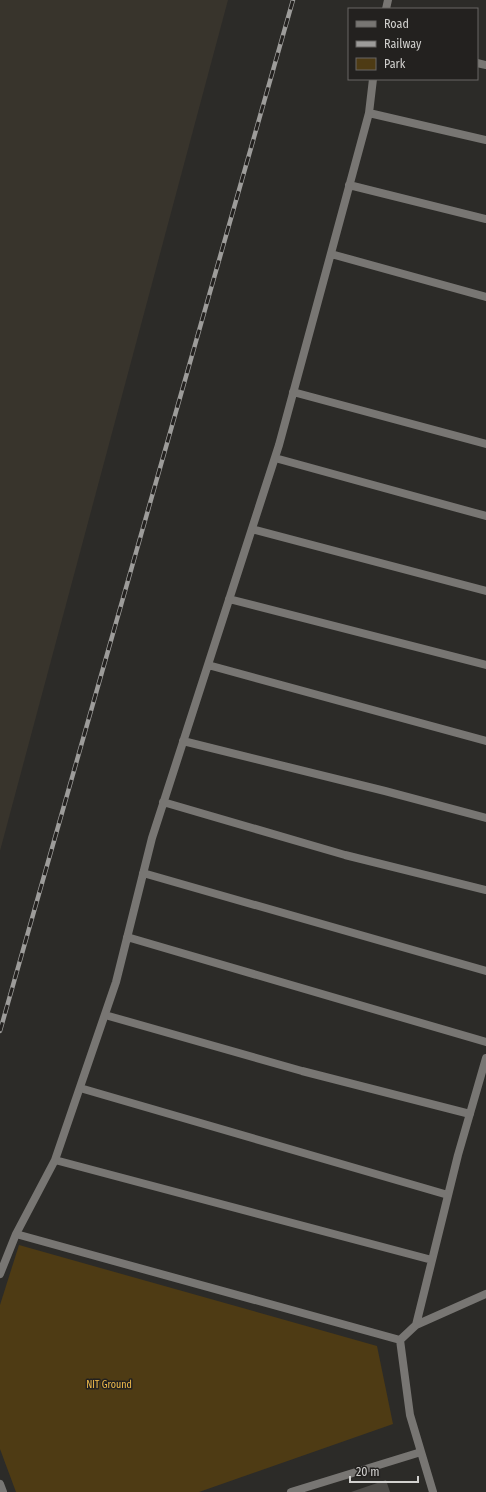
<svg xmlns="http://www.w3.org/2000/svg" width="486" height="1492" font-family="'Fira Sans Condensed',sans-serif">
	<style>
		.built { fill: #38342c }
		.green { fill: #4e3b14 }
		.building { fill: #4e4c49 }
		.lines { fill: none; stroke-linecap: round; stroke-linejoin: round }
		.minor { stroke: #787673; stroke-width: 8 }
		.rail-casing { stroke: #9d9c9a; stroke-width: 4.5 }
		.rail { stroke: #23211f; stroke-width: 3; stroke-dasharray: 9; stroke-linecap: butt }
		.labels { text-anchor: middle; stroke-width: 3; stroke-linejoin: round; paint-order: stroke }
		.park-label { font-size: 10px; fill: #f1bb4a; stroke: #23211f }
	</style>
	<rect width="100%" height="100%" fill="#2c2b28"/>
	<path class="built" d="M0 0H228L0 851Z"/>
	<path class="green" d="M19 1245 377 1346 393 1424 199 1492H16L0 1449V1305Z"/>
	<path class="building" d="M386 1480 390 1492H351Z"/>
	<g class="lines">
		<path class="minor" d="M386 9 388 0
			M477 63 486 65
			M369 113 486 140
			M349 185 486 219
			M331 254 486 297
			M293 392 486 444
			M275 458 486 516
			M252 529 486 591
			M229 599 486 665
			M208 665 486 741
			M183 741 385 791 486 818
			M163 802 345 855 486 890
			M143 873 486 971
			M127 937 486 1042
			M105 1015 302 1071 470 1114
			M80 1088 448 1195
			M55 1160 432 1260
			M16 1234 400 1340
			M0 1274 16 1234 55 1160 116 982 152 838 279 445 369 113 373 79
			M416 1325 486 1294
			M0 1484 3 1492
			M291 1492 421 1452
			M433 1492 410 1415 400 1340 416 1325 458 1155 486 1058"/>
		<defs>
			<path id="rail" d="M0 1031 293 0"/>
		</defs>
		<use href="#rail" class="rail-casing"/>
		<use href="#rail" class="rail"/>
	</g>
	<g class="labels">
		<g class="park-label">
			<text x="109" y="1388">NIT Ground</text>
		</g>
	</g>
	<rect x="348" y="8" width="130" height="72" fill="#23211f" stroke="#696765"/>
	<rect x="356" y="21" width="20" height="6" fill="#787673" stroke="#696765"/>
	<text x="384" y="28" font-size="12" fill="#d2d1cf">Road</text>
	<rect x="356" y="41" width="20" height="6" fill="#9d9c9a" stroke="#696765"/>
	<text x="384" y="48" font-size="12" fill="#d2d1cf">Railway</text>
	<rect x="356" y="58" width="20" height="12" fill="#4e3b14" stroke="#696765"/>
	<text x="384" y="68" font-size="12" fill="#d2d1cf">Park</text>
	<path d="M350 1476v6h68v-6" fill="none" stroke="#d2d1cf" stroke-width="2"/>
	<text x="356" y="1476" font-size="12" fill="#d2d1cf" stroke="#23211f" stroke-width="3" paint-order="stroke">20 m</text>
</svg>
